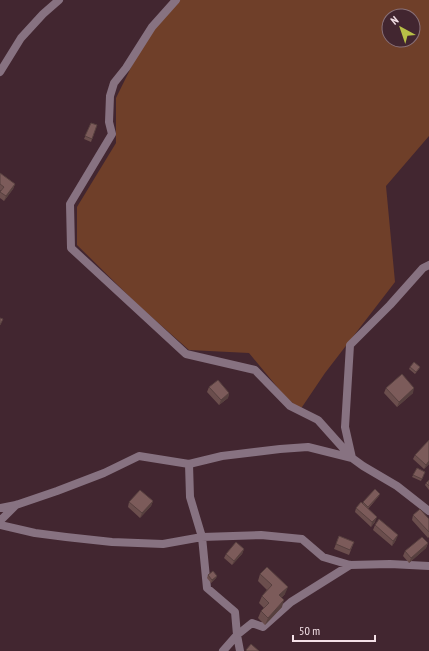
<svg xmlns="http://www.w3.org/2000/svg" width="429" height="651" font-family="'PT Sans Narrow',sans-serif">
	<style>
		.green { fill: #6f3f29; fill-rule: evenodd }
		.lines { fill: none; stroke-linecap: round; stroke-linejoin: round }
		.street { stroke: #877281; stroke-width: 8 }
		.wall { fill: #6b4e4d }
		.shaded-wall { fill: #57403f }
		.building { fill: #7c5b5a; stroke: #57403f }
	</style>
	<rect width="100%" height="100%" fill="#422630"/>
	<path class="green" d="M177 0H429V136L386 186 395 282 325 373 300 410 283 394 249 353 189 350 137 304 77 245V207L116 143V98L150 29ZM389 16H413V40H389Z"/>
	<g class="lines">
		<path class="street" d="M176 0 152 27 126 68 114 83 110 96 109 122 112 134 70 204 71 248 186 354 255 370 290 406 318 420 352 458 363 466 397 486 429 511
			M0 72 21 38 43 14 59 0
			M189 464 190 497 202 537 207 588 235 612 237 635 240 651
			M0 508 16 505 57 491 104 473 139 456 189 464 222 456 280 449 308 447 352 458 345 427 350 345 390 305 423 268 429 265
			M0 521 16 505
			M0 525 35 533 66 537 112 542 163 544 202 537 261 535 302 539 323 557 350 565 390 564 429 566
			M223 651 237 635 252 623 263 627 291 602 350 565"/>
	</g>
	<path class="wall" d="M91 123 97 125 91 142 84 139Z
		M0 173 15 184 13 189 4 201 0 198V193L1 191 0 190Z
		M410 367H420L419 369 415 374 409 369Z
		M209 387 229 393 228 398 219 405 207 392Z
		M386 388 413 393 397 407 384 393Z
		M415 455 429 464 424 469 413 459Z
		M417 468 425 472 421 481 412 477Z
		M429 480V490L425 485 426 483Z
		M379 496 368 509 375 522 371 527 355 512 356 508 362 504 363 502Z
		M153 501 151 506 140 518 128 507 129 502Z
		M413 515 429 519V537L428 538 412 520Z
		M375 525 396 540 392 546 373 530Z
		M339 536 354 542 349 555 334 549Z
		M428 543 426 548 409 563 403 556 405 551Z
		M244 549 242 554 232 565 224 558 226 554Z
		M260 574 285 594 281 598 282 607 265 625 258 618 261 611 264 608 259 603 262 596 267 590 258 581Z
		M208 575 217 576 216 578 211 583 207 578Z"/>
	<path class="shaded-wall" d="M15 184 13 189 4 201 6 196Z
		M414 388 413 393 397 407 399 402Z
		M229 393 228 398 219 405 221 400Z
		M429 461V464L424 469 426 465Z
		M380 494 379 496 367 509 368 507Z
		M153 501 151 506 140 518 142 513Z
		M377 517 375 522 371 527 372 522Z
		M398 535 396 540 392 546 393 541Z
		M428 543 426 548 409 563 411 558Z
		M244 549 242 554 232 565 234 561Z
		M217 576 216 578 211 583 212 580Z
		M288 587 285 594 277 603 279 595Z
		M284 600 282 607 265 625 268 618Z"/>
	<path class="building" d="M91 123 97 125 92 139 85 136Z
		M0 173 15 184 6 196 0 192 4 187 0 184Z
		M0 318 3 319 0 325Z
		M414 362 420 367 416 372 410 367Z
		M402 374 414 388 399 402 386 388Z
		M218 380 229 393 221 400 209 387Z
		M429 440V461L426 465 415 455Z
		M417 468 425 472 422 479 413 475Z
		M429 480V486L426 483Z
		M375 489 380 494 368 507 363 502Z
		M140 490 153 501 142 513 129 502Z
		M361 502 377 517 372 522 356 508Z
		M420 509 429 519V532L413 515Z
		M379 519 398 535 393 541 375 525Z
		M339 536 354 542 350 550 336 544Z
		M422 537 428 543 411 558 405 551Z
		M236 542 244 549 234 561 226 554Z
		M267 567 288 587 279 595 284 600 268 618 261 611 269 603 262 596 272 585 260 574Z
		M213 571 217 576 212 580 208 575Z
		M251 644 259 651H247L246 650Z"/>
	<g transform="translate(401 28) rotate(320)"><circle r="19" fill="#422630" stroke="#897179"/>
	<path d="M0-3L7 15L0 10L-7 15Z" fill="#b8c147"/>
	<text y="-6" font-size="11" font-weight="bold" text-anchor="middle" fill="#f4e1e7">N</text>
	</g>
	<path d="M293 635v6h82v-6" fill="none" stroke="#f4e1e7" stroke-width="2"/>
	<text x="299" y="635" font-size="12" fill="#f4e1e7" stroke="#422630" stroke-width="3" paint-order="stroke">50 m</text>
</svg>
